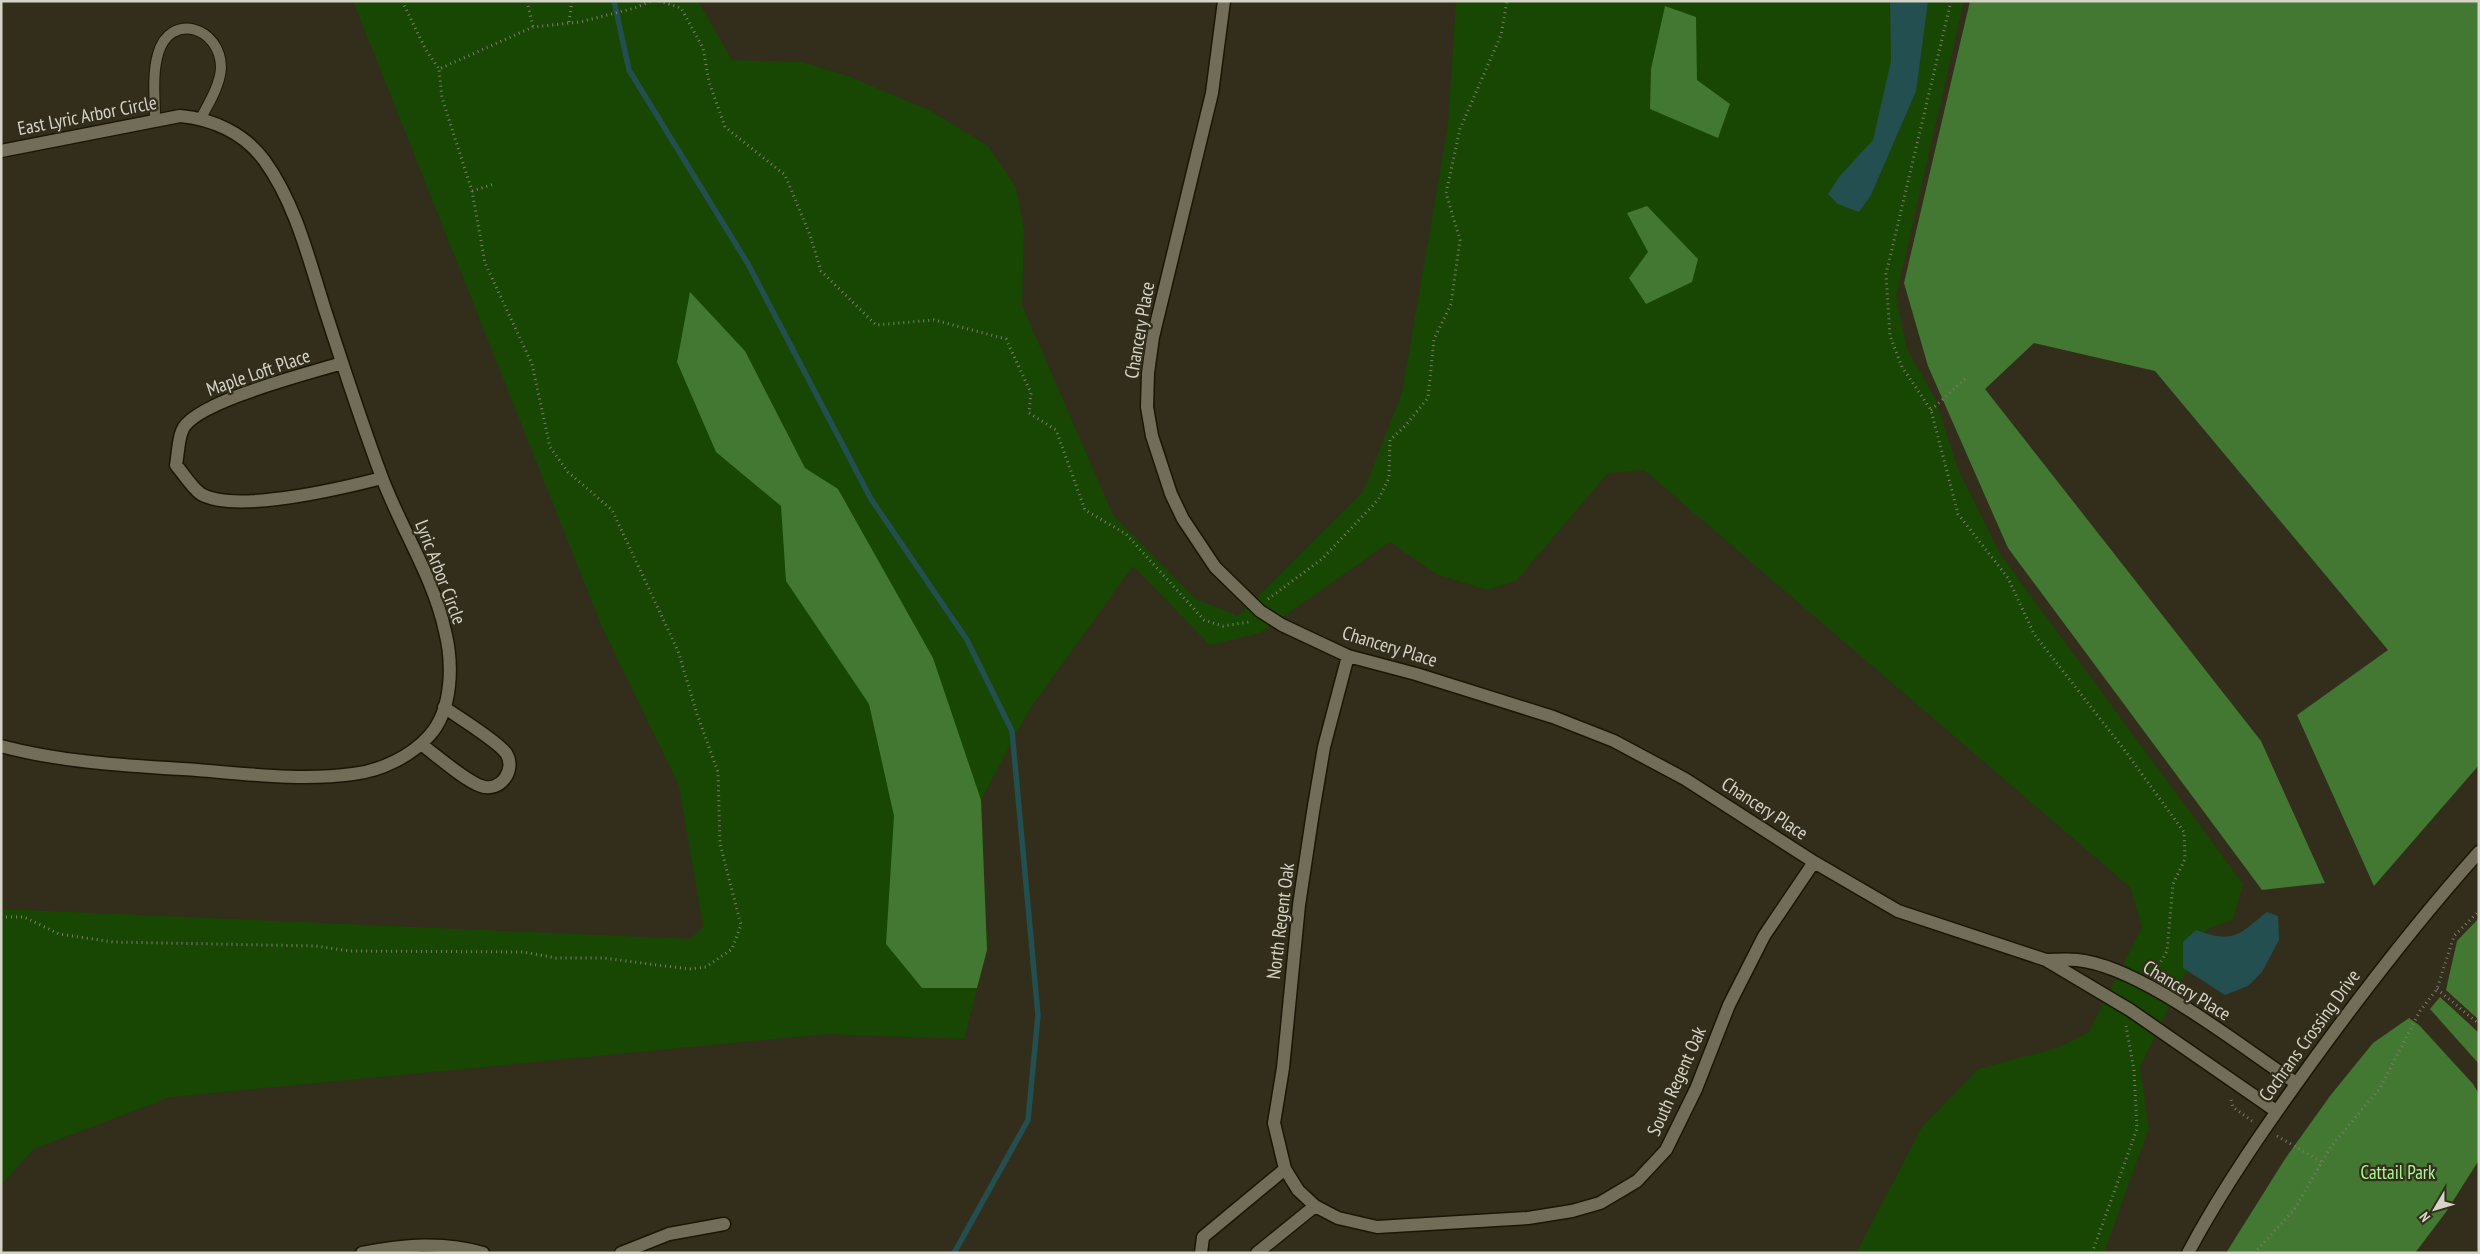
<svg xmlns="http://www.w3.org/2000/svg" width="2480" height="1254" font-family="'PT Sans Narrow',sans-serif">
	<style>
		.green { fill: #174703 }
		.forest { fill: #427831 }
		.water { fill: #244f50 }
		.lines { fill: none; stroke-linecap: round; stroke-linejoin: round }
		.stream { stroke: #244f50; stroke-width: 5.5 }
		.service-casing { stroke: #1a1605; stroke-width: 12 }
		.minor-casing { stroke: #1a1605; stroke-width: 15 }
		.tertiary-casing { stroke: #1a1605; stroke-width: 15 }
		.path { stroke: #7f7c6c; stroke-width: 3; stroke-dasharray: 1 4; stroke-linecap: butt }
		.service { stroke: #716d58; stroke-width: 10 }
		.minor { stroke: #716d58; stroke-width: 12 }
		.tertiary { stroke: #716d58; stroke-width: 12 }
		.labels { text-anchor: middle; stroke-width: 4.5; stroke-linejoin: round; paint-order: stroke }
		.street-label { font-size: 19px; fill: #d6d4c8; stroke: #322e1b }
		.park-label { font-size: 19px; fill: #abf795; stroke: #322e1b }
	</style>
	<rect width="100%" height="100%" fill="#322e1b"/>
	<path class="green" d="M353 1H698L732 60 802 62 848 76 931 111 988 146 1016 187 1024 230 1022 305 1113 515 1196 599 1238 616 1363 492 1402 393 1448 125 1456 1H1964L1896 297 1907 349 1935 398 1958 469 2000 554 2243 884 2233 920 2207 929 2140 1067 2149 1128 2104 1253H1856L1922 1127 1978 1069 2057 1048 2089 1032 2142 927 2130 887 1644 470 1608 473 1517 580 1487 590 1436 574 1390 542 1260 633 1210 645 1133 566 1029 710 981 800 987 950 964 1039 827 1034 170 1097 34 1149 1 1185V909L690 939 703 927 679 786 602 627Z"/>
	<path class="forest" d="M1970 1H2479V765L2374 886 2297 715 2388 650 2155 371 2034 343 1985 389 2261 741 2325 883 2262 890 2008 548 1928 366 1904 283Z
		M1665 6 1696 17 1697 80 1730 104 1718 138 1650 109 1651 69Z
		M1647 206 1698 259 1692 282 1646 304 1629 278 1648 252 1627 213Z
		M690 292 745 351 805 468 838 489 933 658 981 800 987 950 977 988H922L886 944 894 816 869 704 786 581 781 506 716 452 677 362Z
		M2479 918V1020L2446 990 2457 941Z
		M2440 997 2479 1033V1064L2430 1009Z
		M2409 1018 2419 1025 2473 1084 2479 1094V1160L2446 1212 2415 1253H2226L2285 1159 2330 1096 2373 1043Z"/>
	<path class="water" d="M1890 1H1928L1916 91 1871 195 1859 212 1838 204 1828 194 1839 177 1873 140 1891 61Z
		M2267 912 2278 916 2279 940 2262 972 2248 986 2225 995 2183 968V942L2196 930C2234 944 2238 935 2267 912Z"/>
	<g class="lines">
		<path class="stream" d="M614 1 629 70 748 264 871 499 967 640 1012 731 1038 1015 1028 1120 954 1253"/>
		<defs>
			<path id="service" d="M155 119C155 98 152 75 158 54 170 11 221 27 221 68 220 85 209 103 201 118"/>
			<path id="minor" d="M1224 1 1212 93 1153 337 1148 373 1147 407 1152 436 1171 494 1183 519 1215 567 1260 611 1282 625 1348 656 1416 674 1553 717 1614 741 1685 779 1814 862 1898 911 2046 960 2130 1010 2276 1111
				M1 151 180 116C213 119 244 133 264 160 296 204 309 260 325 310 343 366 361 421 381 475 400 527 433 576 445 631 453 663 453 710 429 736 411 756 381 771 353 774 302 781 248 774 197 770 132 766 64 763 1 746
				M342 363C311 373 192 402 182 431 178 441 178 454 176 465 183 473 192 488 201 494 236 514 343 488 382 478
				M1348 656 1324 747 1313 812 1299 905 1283 1068 1274 1123 1285 1169 1298 1190 1315 1206 1338 1218 1377 1227 1528 1218 1572 1211 1600 1203 1637 1181 1666 1150 1696 1089 1729 1005 1764 936 1814 862
				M421 744C436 755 464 780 481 786 500 793 517 770 506 753 496 740 459 718 444 707
				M2046 960C2056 960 2067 959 2077 960 2141 966 2241 1047 2296 1083
				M362 1253C402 1245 443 1241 483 1253
				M621 1253 669 1234 724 1224
				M1201 1253 1203 1237 1285 1169
				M1257 1253 1315 1206"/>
			<path id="tertiary" d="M2188 1253C2223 1187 2268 1123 2312 1062 2365 989 2419 919 2479 852"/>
		</defs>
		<use href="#service" class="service-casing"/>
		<use href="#minor" class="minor-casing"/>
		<use href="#tertiary" class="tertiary-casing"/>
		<path class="path" d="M402 1 426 50 439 69
			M527 1 533 27
			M659 1 681 8 703 48 709 82 725 127 785 175 810 235 821 271 876 325 934 320 1006 339 1031 393 1029 413 1056 430 1085 510 1126 534 1204 620 1223 626 1249 622
			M1951 1 1886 274 1890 336 1902 367 1931 410 1958 514 2008 578 2034 634 2123 748 2184 832 2185 859 2173 884 2167 951 2154 973
			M569 22 572 1
			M472 191 494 184
			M1931 410 1966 378
			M1268 599 1322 559 1378 500 1389 478 1390 440 1405 426 1428 398 1434 339 1451 304 1460 240 1446 193 1460 129 1501 35 1507 1
			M1 917H24L59 934 113 942 316 946 350 951 523 952 556 958H603L689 969 706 967 732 949 741 925 720 844 718 772 697 714 678 651 612 510 568 472 550 447 532 364 485 263 472 191 442 98 439 69 533 27 580 22 635 8 651 1
			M2437 989 2479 1024
			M2231 1100 2233 1107 2252 1121
			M2277 1136 2322 1162
			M2092 1253 2137 1129 2134 1070 2126 1026
			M2254 1253 2294 1210 2330 1148 2380 1088 2420 1011 2437 989 2454 936 2479 911"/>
		<use href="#service" class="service"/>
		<use href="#minor" class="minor"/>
		<use href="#tertiary" class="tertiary"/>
	</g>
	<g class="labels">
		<g class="street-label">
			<text transform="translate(87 115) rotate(-11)" y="7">East Lyric Arbor Circle</text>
			<text transform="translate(1139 330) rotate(-80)" y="7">Chancery Place</text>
			<text transform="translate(258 372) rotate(-19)" y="7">Maple Loft Place</text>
			<text transform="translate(441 572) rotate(69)" y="7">Lyric Arbor Circle</text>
			<text transform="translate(1390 646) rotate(17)" y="7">Chancery Place</text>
			<text transform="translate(1765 808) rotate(33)" y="7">Chancery Place</text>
			<text transform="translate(1280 921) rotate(-83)" y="7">North Regent Oak</text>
			<text transform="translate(2187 990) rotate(31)" y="7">Chancery Place</text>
			<text transform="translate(2309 1035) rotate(-54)" y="7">Cochrans Crossing Drive</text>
			<text transform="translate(1676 1081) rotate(-66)" y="7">South Regent Oak</text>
		</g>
		<g class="park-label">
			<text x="2398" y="1179">Cattail Park</text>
		</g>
	</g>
	<rect width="2480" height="1254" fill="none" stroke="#d6d4c8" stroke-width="5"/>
	<g transform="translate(2435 1209) rotate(232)" stroke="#322e1b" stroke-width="4" paint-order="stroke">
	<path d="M0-4L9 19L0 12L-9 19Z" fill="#d6d4c8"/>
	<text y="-8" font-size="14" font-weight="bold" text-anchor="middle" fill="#d6d4c8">N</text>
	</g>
</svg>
